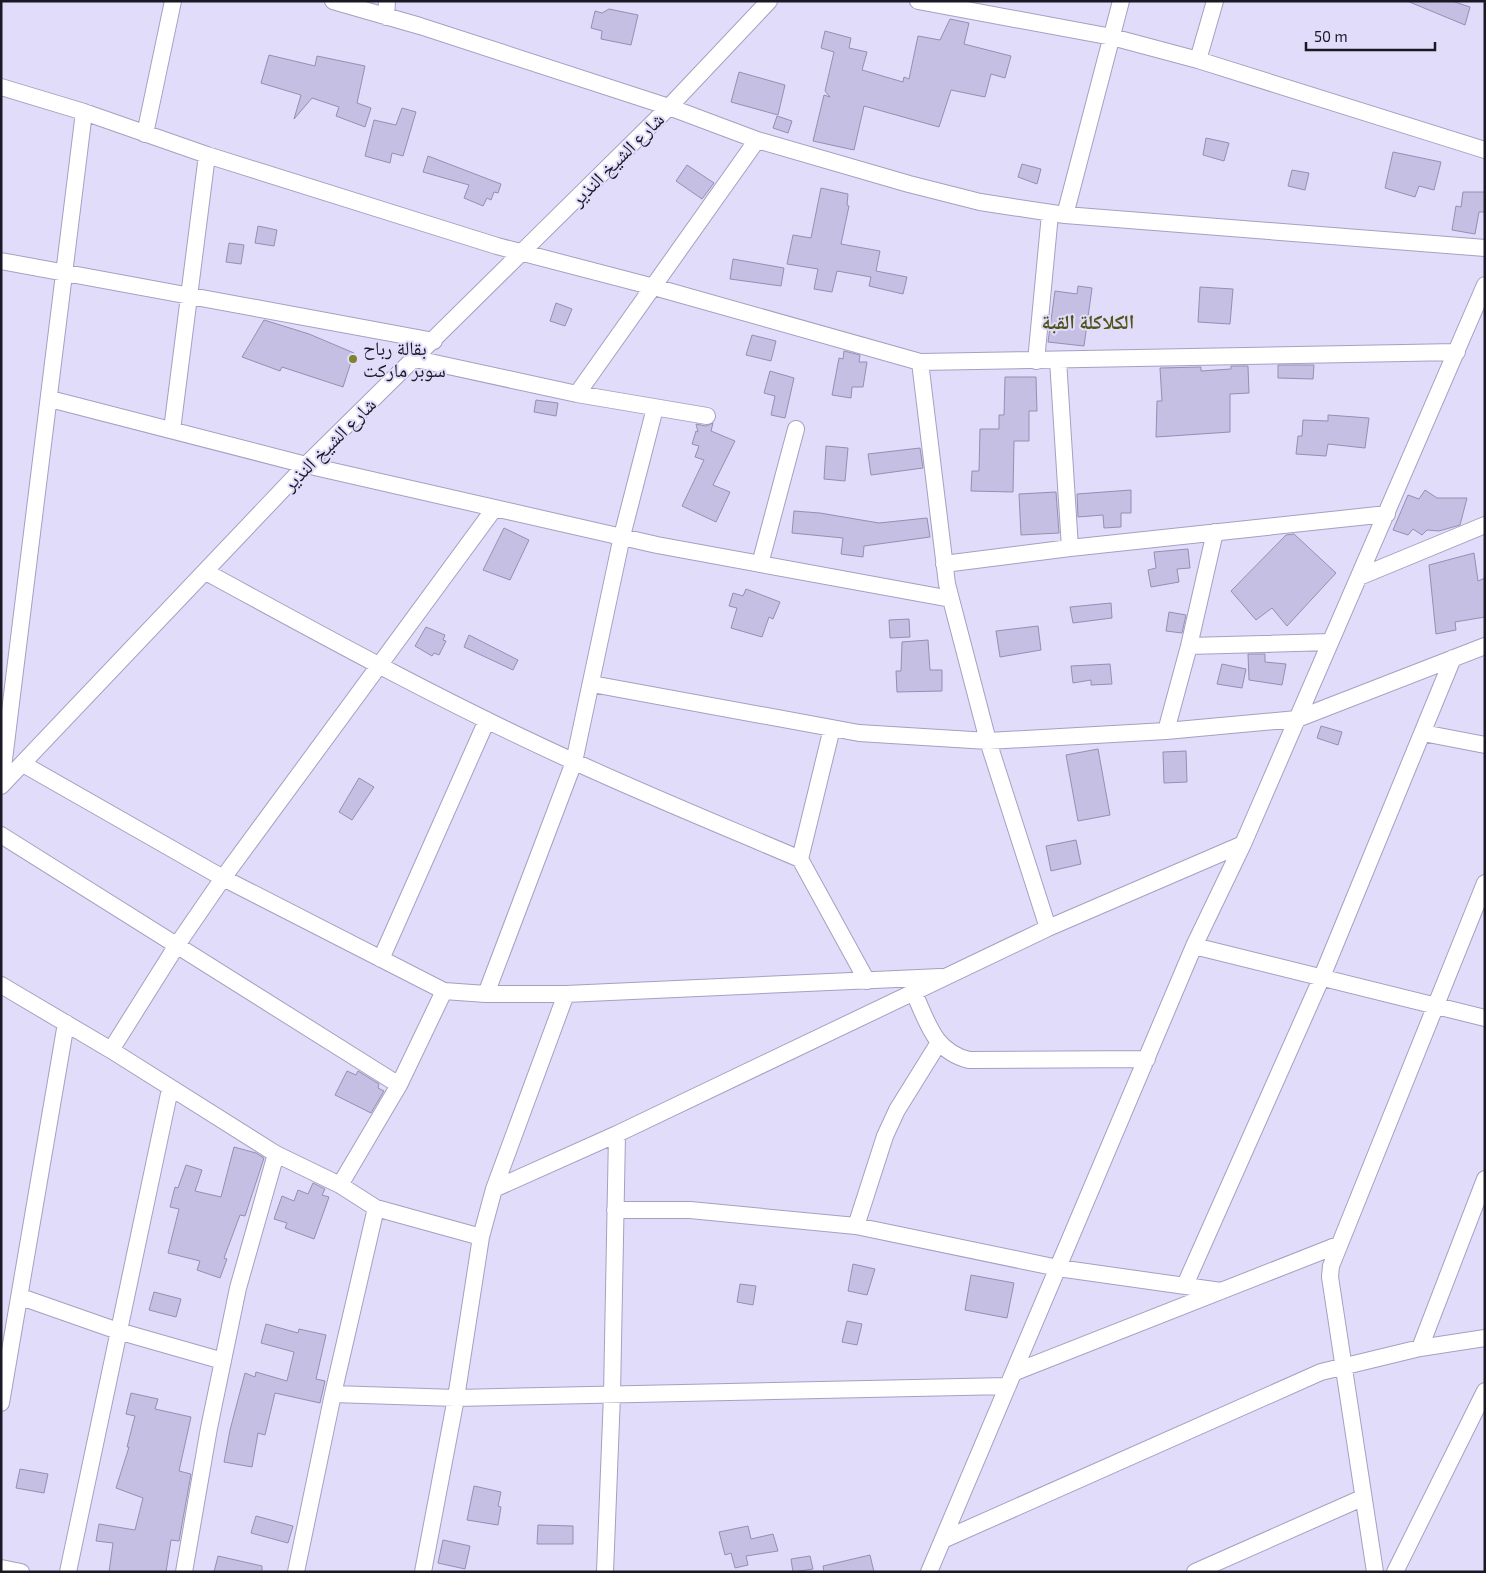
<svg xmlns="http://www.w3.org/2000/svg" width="1486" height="1573" font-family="'Exo 2','Noto Naskh Arabic',sans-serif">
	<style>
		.building { fill: #c4bfe3; stroke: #9590b2 }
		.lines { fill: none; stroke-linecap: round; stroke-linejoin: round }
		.minor-casing { stroke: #a5a0c2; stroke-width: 18 }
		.minor { stroke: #fff; stroke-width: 16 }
		.poi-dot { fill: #7f832d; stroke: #e0dcfa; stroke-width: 2 }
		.labels { text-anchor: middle; stroke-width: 4; stroke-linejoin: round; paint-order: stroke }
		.street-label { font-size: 19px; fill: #1a1825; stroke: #e0dcfa }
		.poi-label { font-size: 19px; fill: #1a1825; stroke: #e0dcfa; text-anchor: start }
		.neighbourhood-label { font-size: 20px; font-weight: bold; fill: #515318; stroke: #e0dcfa }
	</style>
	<rect width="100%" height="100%" fill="#e0dcfa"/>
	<path class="building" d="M1407 1H1452L1470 7 1465 25Z
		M609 9 638 15 631 45 601 39 602 31 591 28 595 11 602 13Z
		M950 19 969 23 964 44 1011 56 1005 78 991 74 985 97 951 90 939 127 864 106 854 150 813 141 824 95 830 97 825 91 834 52 821 48 825 31 851 38 849 48 867 52 862 70 903 82 904 77 909 79 918 36 940 40Z
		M269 55 315 66 317 56 365 66 357 103 371 108 365 127 336 116 339 107 312 98 294 119 301 95 261 83Z
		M739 72 785 85 778 115 731 102Z
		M402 108 416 112 403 156 392 153 390 163 365 156 374 120 396 125Z
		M777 116 792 121 788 133 773 128Z
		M1206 138 1229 143 1224 161 1203 155Z
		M1393 152 1441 162 1434 190 1419 186 1415 197 1385 188Z
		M428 156 501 184 498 193 494 192 491 200 487 198 483 206 464 198 469 185 423 172Z
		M1022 164 1041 169 1037 184 1018 177Z
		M687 165 714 183 702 199 676 181Z
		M1292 170 1309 173 1305 190 1288 186Z
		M821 188 848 194 847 205 849 206 841 244 880 251 876 271 907 277 903 294 869 286 871 277 837 271 832 292 814 289 818 269 787 264 793 235 811 238Z
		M1463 192H1485V212H1479L1475 234 1452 230 1456 206 1461 207Z
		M258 226 277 230 274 246 255 243Z
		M229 243 244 245 241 264 226 262Z
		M733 259 784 268 781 286 730 279Z
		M1078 286 1092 288 1084 346 1048 342 1055 291 1077 294Z
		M1200 287 1233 289 1230 324 1198 322Z
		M556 303 572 309 565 326 550 321Z
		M264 320 309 334 354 353 343 387 282 367 280 371 242 357Z
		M752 335 776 341 771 361 746 355Z
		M844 351 860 355 859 362H867L863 387H852L851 398 832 395 839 358 843 359Z
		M1278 365H1314L1313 379 1278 378Z
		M1231 366H1248L1249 393 1230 394V432L1156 437 1157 401H1162L1160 368 1201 367V371L1231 369Z
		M770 371 794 378 785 418 771 415 775 396 764 393Z
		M1005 377H1036L1037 411H1029V441H1014L1013 492 971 491 972 471H979L980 429H999V415H1004Z
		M536 400 558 403 556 416 534 412Z
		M1328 415 1369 418 1365 448 1328 444 1326 456 1296 454 1298 436H1302L1303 420 1328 421Z
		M713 423 711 431 735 441 713 485 730 492 716 522 682 506 704 460 695 457 699 446 692 444 696 431 698 432 696 424 706 426Z
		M826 446 848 448 845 481 824 479Z
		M920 448 923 468 871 475 868 454Z
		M1131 490V513H1121V527L1104 528 1103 515 1078 517 1077 494Z
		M1425 490 1437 498H1467L1460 525 1439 531 1427 530 1422 535 1413 529 1408 535 1393 530 1408 495 1419 499Z
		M1056 492 1059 533 1021 535 1019 494Z
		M794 511 820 513 879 523 927 518 930 537 864 546 863 557 841 554 843 538 792 533Z
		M504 528 529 540 510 580 483 570Z
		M1294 534 1336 573 1287 626 1272 608 1256 620 1231 591 1286 535Z
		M1188 549 1190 568 1177 569 1179 582 1151 587 1148 570 1156 568 1154 552Z
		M1474 553 1478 581 1485 578V617L1455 622 1456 630 1436 634 1429 565Z
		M746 589 780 602 773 619 769 617 762 637 731 628 737 608 729 606 733 593 743 596Z
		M1111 603 1112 618 1073 623 1070 607Z
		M1169 612 1186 615 1182 633 1166 631Z
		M909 619 910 637 890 638 889 620Z
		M1038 626 1041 650 1000 657 996 631Z
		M426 627 445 635 443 640 446 641 439 655 434 653 432 656 415 646Z
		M469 635 518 660 513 670 464 647Z
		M928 640 930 670H942V691L897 692 896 671H901L902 642Z
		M1248 654H1265V662L1286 664 1282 685 1249 680Z
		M1110 664 1112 684 1091 685V680L1073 683 1071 666Z
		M1222 664 1246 669 1242 688 1217 684Z
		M1321 726 1342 732 1338 745 1317 738Z
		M1098 749 1110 815 1078 821 1066 755Z
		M1186 751 1187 782 1164 783 1163 752Z
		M359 778 374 787 352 820 339 812Z
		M1076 840 1081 864 1051 871 1046 846Z
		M347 1071 356 1075 358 1071 379 1084 378 1088 384 1091 371 1113 335 1095Z
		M234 1147 256 1153 264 1158 245 1216 240 1215 224 1258 227 1259 220 1278 197 1270 200 1261 168 1253 179 1209 170 1207 175 1187 178 1188 186 1165 202 1170 195 1191 221 1197Z
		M313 1183 325 1189 322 1195 329 1197 314 1239 285 1228 287 1223 274 1219 282 1196 294 1201 298 1190 308 1194Z
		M853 1264 875 1269 867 1295 848 1291Z
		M971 1275 1014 1283 1007 1318 965 1310Z
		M740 1284 756 1286 753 1305 737 1302Z
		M154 1292 181 1299 176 1317 149 1310Z
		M847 1321 862 1324 857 1345 842 1342Z
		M266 1324 298 1333 299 1329 326 1335 316 1379 325 1381 320 1403 275 1393 265 1435 258 1433 252 1467 224 1462 230 1430 245 1373 255 1377 256 1372 287 1381 294 1352 261 1343Z
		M131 1393 158 1399 155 1409 191 1417 179 1471 191 1474 179 1541 171 1540 166 1572H109L113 1543 96 1541 99 1524 135 1530 143 1498 116 1488 129 1447H127L135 1416 126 1414Z
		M20 1469 48 1474 44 1493 16 1488Z
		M474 1486 501 1492 498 1506 501 1507 498 1525 467 1520Z
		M256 1516 293 1526 288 1543 251 1533Z
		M538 1525 573 1526V1544H537Z
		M748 1526 751 1539 773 1534 778 1551 746 1556 748 1565 735 1568 731 1553 725 1555 719 1532Z
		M443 1540 470 1546 465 1569 438 1563Z
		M870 1555 874 1572H824L823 1566Z
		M218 1556 262 1566V1572H214Z
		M810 1556 813 1569 793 1572 791 1559Z"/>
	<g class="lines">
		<defs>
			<path id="minor" d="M333 1 420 26 669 107 757 140 909 184 980 202 1065 215 1485 248
				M918 1 1112 37 1198 60 1485 150
				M386 17 387 1
				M1198 60 1215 1
				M1 87 84 112 207 155 497 246 654 287 920 362 1457 352
				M145 134 173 1
				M1065 215 1121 1
				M1 261 434 341
				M416 359 577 394 707 416
				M1058 360 1070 548
				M1036 361 1050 214
				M920 362 947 584 988 741 1048 928
				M577 394 757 140
				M50 399 306 465 657 545 951 599
				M172 430 207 155
				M760 564 796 429
				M944 564 1070 548 1387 514
				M206 572C327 638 449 705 575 762 649 796 725 827 800 859
				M1359 577 1485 525
				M1189 646 1330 642
				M592 684 859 733 988 741 1166 731 1297 719 1485 646
				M832 728 800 859 867 981
				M1166 731 1189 646 1215 532
				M1423 733 1485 745
				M23 764 223 878 444 991 486 994H566L941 977
				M1 784 84 112
				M1 786 306 465 669 107 769 1
				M1 835 399 1085
				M1194 946 1485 1018
				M381 959 487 720
				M1 985 111 1050 276 1154 340 1185 376 1208 481 1237
				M913 991C928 1022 933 1051 969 1060L1147 1059
				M486 994 574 762 622 536 655 408
				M111 1050 177 945 223 878 494 509
				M340 1185 399 1085 444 991
				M494 1189 617 1134 1048 928 1243 844
				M615 1210H690L856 1226 1058 1268 1221 1291
				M856 1226 885 1136 897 1110 938 1044
				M1185 1285 1321 979 1453 658
				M21 1297 118 1331 223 1361
				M1420 1348 1485 1179
				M1015 1372 1338 1245
				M333 1394 456 1398 1008 1386
				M1 1403 66 1023
				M945 1539 1321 1372 1420 1348 1485 1338
				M1 1568 21 1572
				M68 1572 170 1089
				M184 1572 209 1428 238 1288 276 1154
				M296 1572 333 1394 376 1208
				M423 1572 456 1398 481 1237 494 1189 566 994
				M605 1572 612 1395 617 1134
				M929 1572 1194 946 1243 844 1485 285
				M1195 1572 1362 1498
				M1375 1572 1330 1277 1331 1266 1485 883
				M1395 1572 1485 1391"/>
		</defs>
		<use href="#minor" class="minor-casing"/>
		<use href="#minor" class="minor"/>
	</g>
	<circle class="poi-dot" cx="353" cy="359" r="5"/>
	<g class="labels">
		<g class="street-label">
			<text transform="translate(617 159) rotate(-45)" y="7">شارع الشيخ النذير</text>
			<text transform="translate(329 444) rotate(-45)" y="7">شارع الشيخ النذير</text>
		</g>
		<g class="poi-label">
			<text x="363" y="355">بقالة رباح<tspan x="363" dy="22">سوبر ماركت</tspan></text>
		</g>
		<g class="neighbourhood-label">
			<text x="1088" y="329">الكلاكلة القبة</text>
		</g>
	</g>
	<rect width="1486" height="1573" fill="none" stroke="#1a1825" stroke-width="5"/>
	<path d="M1306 42v8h129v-8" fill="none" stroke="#1a1825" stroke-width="2.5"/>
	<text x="1314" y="42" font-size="15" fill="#1a1825" stroke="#e0dcfa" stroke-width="4" paint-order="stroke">50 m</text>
</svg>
